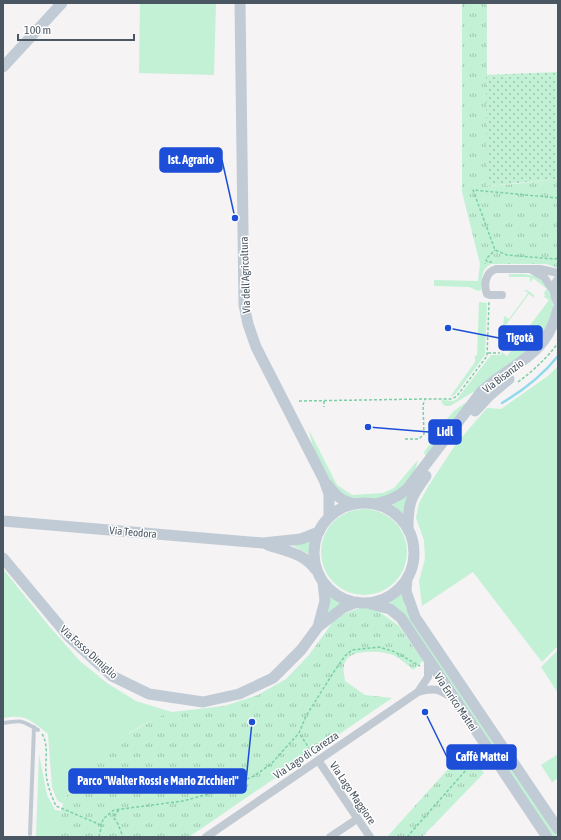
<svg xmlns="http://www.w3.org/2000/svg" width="561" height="840" font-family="'Asap Condensed',sans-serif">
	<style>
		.grass { fill: #c3f1d5 }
		.park { fill: url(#park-tufts) }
		.garden { fill: url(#garden-dots) }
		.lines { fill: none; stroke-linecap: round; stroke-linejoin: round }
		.stream { stroke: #90daee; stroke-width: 2.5 }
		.path { stroke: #7ad0a6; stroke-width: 1.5; stroke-dasharray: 3 2; stroke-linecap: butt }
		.lane { stroke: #c1cad2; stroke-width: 4 }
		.street { stroke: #c1cad2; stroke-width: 8 }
		.secondary { stroke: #c1cbd6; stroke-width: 11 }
		.labels { text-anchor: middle; stroke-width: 3; stroke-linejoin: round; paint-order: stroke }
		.street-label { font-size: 11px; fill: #4a5661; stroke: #fff }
		.leader { fill: none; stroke: #1d4ed8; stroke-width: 1.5 }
		.callout-dot { fill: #1d4ed8; stroke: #fff; stroke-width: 1.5 }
		.callout { fill: #1d4ed8; stroke: #1d4ed8; stroke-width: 1.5 }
		.callout-label { font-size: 12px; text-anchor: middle; font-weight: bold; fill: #fff }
	</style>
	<defs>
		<pattern id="park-tufts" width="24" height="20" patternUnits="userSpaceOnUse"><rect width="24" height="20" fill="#c3f1d5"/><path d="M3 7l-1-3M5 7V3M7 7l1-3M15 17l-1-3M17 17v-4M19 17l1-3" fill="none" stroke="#a0c6b0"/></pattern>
		<pattern id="garden-dots" width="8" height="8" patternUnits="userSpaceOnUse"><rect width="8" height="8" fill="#c3f1d5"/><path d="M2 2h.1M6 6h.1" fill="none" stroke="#a0c6b0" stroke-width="1.8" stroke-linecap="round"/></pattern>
	</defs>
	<rect width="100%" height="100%" fill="#f5f3f3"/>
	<path class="grass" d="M140 3H216L214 75 139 73Z
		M480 264H491C480 270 483 278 481 290L478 291 469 287 434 286V280L478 281Z
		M509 274C531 274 544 273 551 298 553 303 554 308 554 313L536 345 485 385 450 406H445L442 403 441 400 453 401 457 399 491 355H501L502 352 507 356 549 300 544 297 545 295 544 293 547 289 533 278 530 283V277H509Z
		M524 290H527L534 295V298L529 294 503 329 504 316 509 319 528 293Z
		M479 302 487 303 485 355 455 395 450 397 475 362V356L477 355Z
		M558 366V646L542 662 473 572 422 606 419 581 425 559 424 540 416 518 419 503 429 485 456 444 487 408 501 409 548 376Z
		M465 403H466L426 457 424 452 440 431 438 429 454 411Z
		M309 430 337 485 352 495 383 493 394 488 418 460 414 475 398 492 377 499H353L335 489 313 448Z
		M406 495 408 497 404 512 402 513 392 505Z
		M321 552a43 43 0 1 1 86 0a43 43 0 1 1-86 0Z
		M309 541V554L293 546Z
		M3 569 49 626 80 661 107 683 136 701 172 712C136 725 106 746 81 775 74 783 67 794 63 804L57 800 52 787 48 734C30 720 27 714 3 718Z
		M327 591 332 595 345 602 326 616Z
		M403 591 405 607 411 617 558 837H552L404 615 396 607 387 601Z
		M558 650V693L541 667Z
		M39 754 47 795 55 810 61 811 53 837H36Z
		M558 754V778L552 782 541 765Z"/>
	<path class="park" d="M462 3H487V186L515 184 558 179V268L546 264H480L462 192Z
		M363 607 377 610 399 626 423 661 413 670C407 664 401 659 393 655 383 651 353 649 346 660 342 667 344 674 345 681L365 695 392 698 189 837H53L64 801 75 782 93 761 114 742 156 718 172 712 224 706 258 695 286 679 309 655 335 619 348 612Z
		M467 748 484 773 422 837H387Z"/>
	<path class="garden" d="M558 72V179L487 186 486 75Z"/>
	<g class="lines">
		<path class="stream" d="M502 403C524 390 542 376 558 356"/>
		<path class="path" d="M558 198 473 190 495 250 507 255 555 259 558 258
			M492 262H487L486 259 495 250
			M488 353H500
			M518 382C534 370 546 359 558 343
			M299 401 425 399
			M324 401V407
			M405 439H419L424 434 423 405 425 399H452L457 396 487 356 489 302
			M42 734C49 745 45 760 46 772 47 785 51 795 56 806L101 825
			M313 754 299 733 306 716 335 670 345 656 352 650 379 647 395 652 420 666
			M119 810 114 815V818L118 824 123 837
			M99 837 103 819 114 810 183 801 223 790 254 776 271 764 299 733
			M407 837 481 753"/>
		<path class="lane" d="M3 723C21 720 22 720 38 730
			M30 834 34 727"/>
		<path class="street" d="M532 270 544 277 555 293
			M502 295H490L487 294C483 284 486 272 496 269H540L558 273
			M418 692 428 677V660
			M318 760 370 837
			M206 837 418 692C434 687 439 689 453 698
			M330 837 357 819"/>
		<path class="secondary" d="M240 3 244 305 248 324 256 347 324 480 329 494V517
			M3 67 62 3
			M558 281C554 288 554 294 558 301
			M475 411 490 395 509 379
			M327 484C335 495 341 501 355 504
			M314 553a50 50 0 1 1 100 0a50 50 0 1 1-100 0Z
			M375 504C387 501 397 498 407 489L481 392C512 362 546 358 558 309
			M3 521 263 543 301 539 319 532
			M408 530C408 503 410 498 426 476
			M268 545C286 551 304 553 316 570
			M3 558 69 637 112 676 149 694 203 702 239 694 273 678 301 650 318 627 344 607 357 602
			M407 578 406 591 415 617 558 829
			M371 604 390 609 401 618 547 837
			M318 627 325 601 323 582"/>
	</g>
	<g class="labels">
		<g class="street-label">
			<text transform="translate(245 275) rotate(-92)" y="4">Via dell'Agricoltura</text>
			<text transform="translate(503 376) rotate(-37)" y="4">Via Bisanzio</text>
			<text transform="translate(133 532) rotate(5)" y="4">Via Teodora</text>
			<text transform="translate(89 652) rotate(42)" y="4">Via Fosso Dimiglio</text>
			<text transform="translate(456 702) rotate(56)" y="4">Via Enrico Mattei</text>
			<text transform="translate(306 755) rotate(-34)" y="4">Via Lago di Carezza</text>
			<text transform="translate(353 793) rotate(56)" y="4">Via Lago Maggiore</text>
		</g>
	</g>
	<path class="leader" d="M235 218L222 160M448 328L499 338M368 427L429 432M425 712L447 757M252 722L246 781"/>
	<g class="callout-dot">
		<circle cx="235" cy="218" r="4"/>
		<circle cx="448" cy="328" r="4"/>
		<circle cx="368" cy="427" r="4"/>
		<circle cx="425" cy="712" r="4"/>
		<circle cx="252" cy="722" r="4"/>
	</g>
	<g class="callout">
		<rect x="160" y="148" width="62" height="24" rx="4"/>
		<rect x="499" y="326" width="43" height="24" rx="4"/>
		<rect x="429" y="420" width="32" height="24" rx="4"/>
		<rect x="447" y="745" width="69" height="24" rx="4"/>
		<rect x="69" y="769" width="177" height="24" rx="4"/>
	</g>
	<g class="callout-label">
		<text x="191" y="164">Ist. Agrario</text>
		<text x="520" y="342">Tigotà</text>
		<text x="445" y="436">Lidl</text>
		<text x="482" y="761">Caffè Mattei</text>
		<text x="158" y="785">Parco "Walter Rossi e Mario Zicchieri"</text>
	</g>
	<rect width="561" height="840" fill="none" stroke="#4a5661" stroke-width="8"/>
	<path d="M18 34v6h116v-6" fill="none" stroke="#4a5661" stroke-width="2"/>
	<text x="24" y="34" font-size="12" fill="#4a5661" stroke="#ffffff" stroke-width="3" paint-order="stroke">100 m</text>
</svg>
